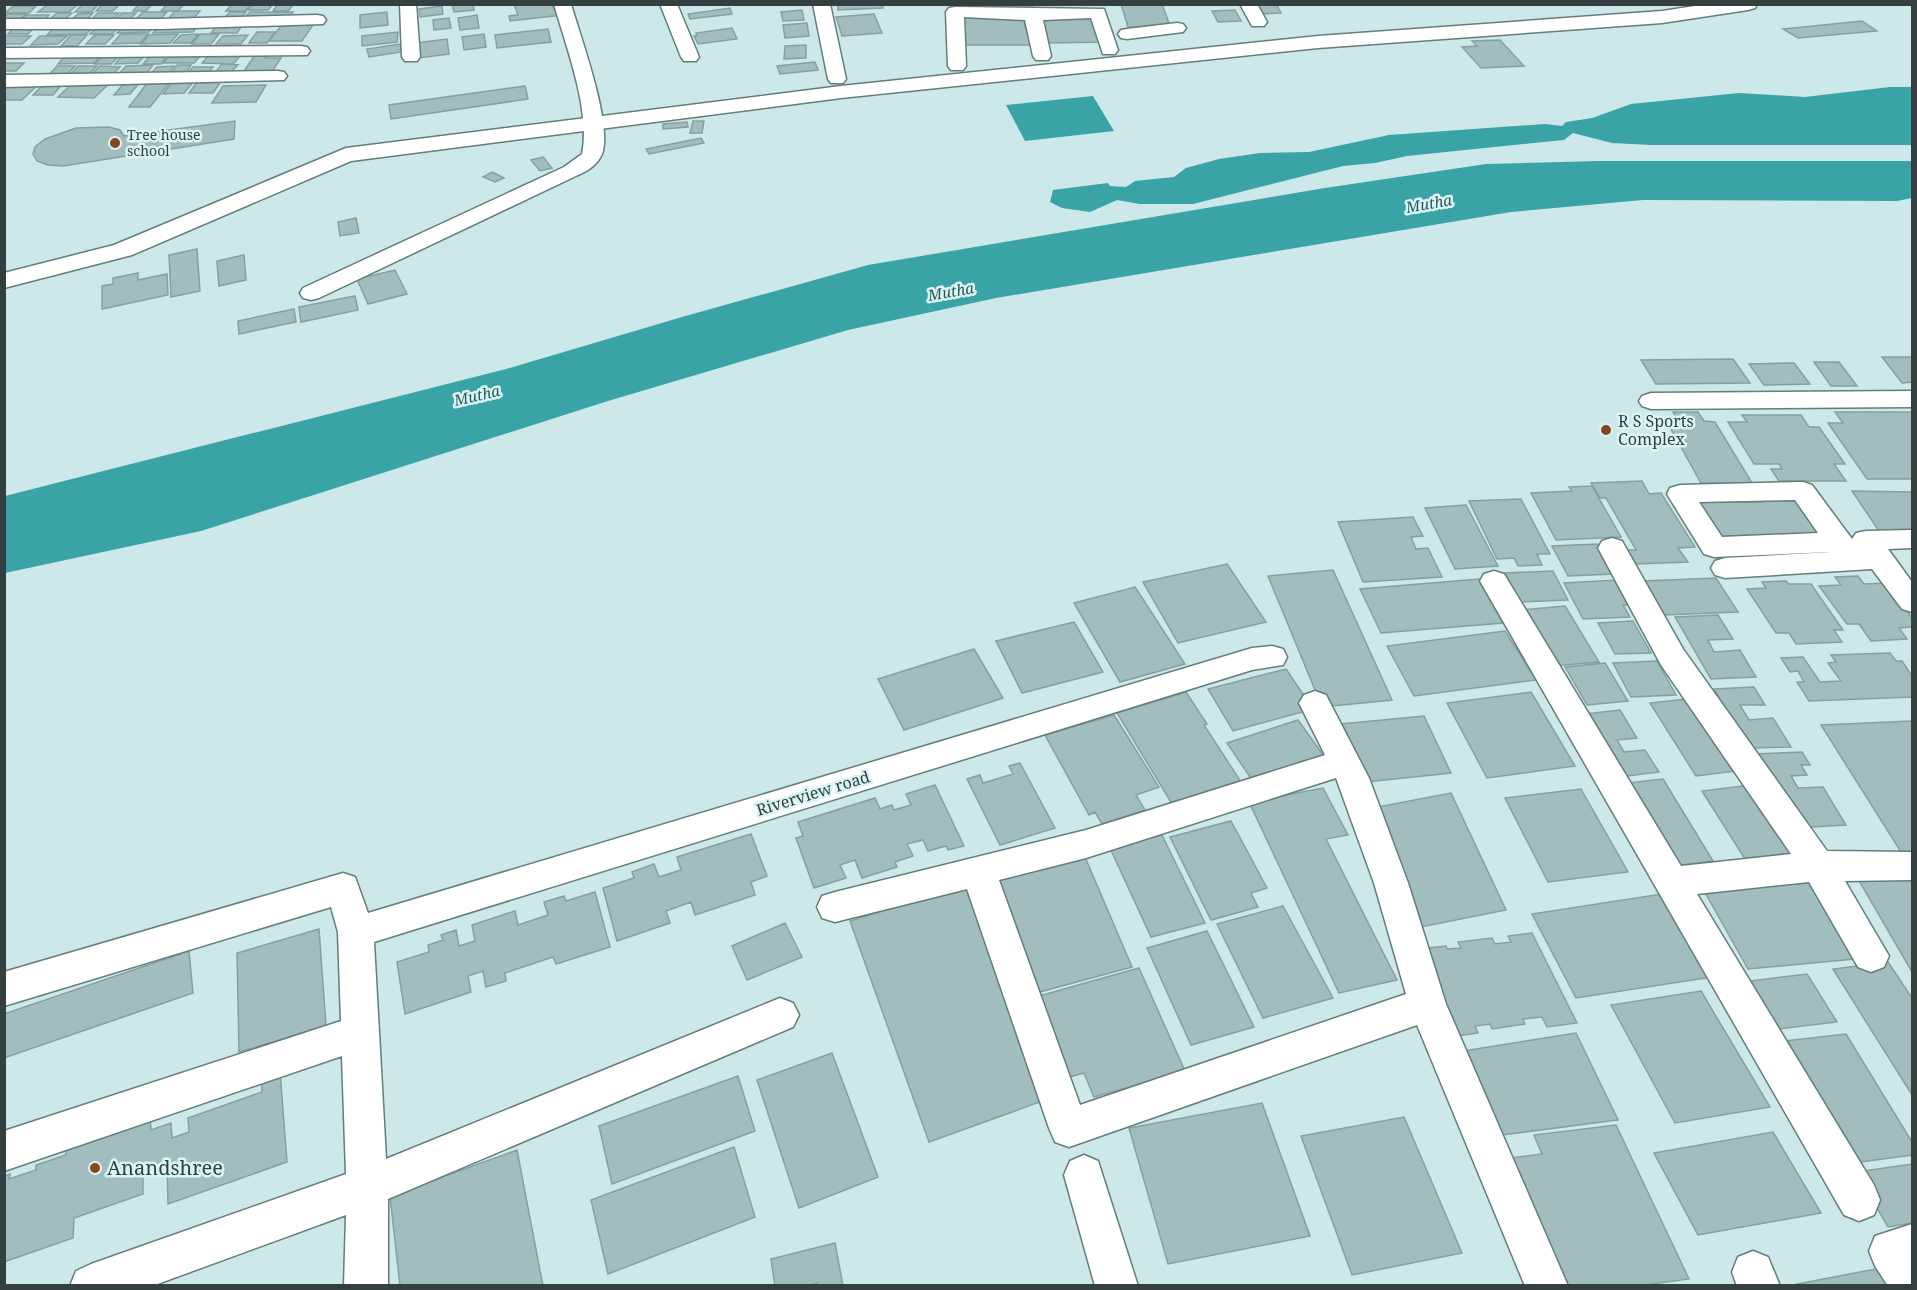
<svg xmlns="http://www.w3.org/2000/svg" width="1917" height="1290" font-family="'Noto Serif',serif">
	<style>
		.water { fill: #39a3a5 }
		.building { fill: #a2bdbd; stroke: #86a0a0; stroke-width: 1.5 }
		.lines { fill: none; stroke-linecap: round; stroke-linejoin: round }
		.minor-casing { stroke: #647d7d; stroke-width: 3 }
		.tertiary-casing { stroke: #647d7d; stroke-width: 3 }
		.minor { fill: #fff; fill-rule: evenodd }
		.tertiary { fill: #fff; fill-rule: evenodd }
		.poi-dot { fill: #8a441e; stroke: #d9f5f5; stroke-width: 2 }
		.labels { text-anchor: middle; stroke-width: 5; stroke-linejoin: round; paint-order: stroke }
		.far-poi-label { font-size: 14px; fill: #343f3f; stroke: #d9f5f5; text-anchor: start }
		.far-water-label { font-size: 15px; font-style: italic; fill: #295657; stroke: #d9f5f5 }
		.poi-label { font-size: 16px; fill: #343f3f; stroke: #d9f5f5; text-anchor: start }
		.street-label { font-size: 16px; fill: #343f3f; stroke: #d9f5f5 }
		.near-poi-label { font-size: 20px; fill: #343f3f; stroke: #d9f5f5; text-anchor: start }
	</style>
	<rect width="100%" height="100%" fill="#cce8e8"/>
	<path class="water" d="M1890 87H1912V145H1651L1612 143 1573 133 1564 140 1407 156 1375 163 1343 166 1193 204H1140L1117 200 1090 212 1062 208 1050 202 1053 190 1108 183 1110 186 1126 187 1135 181 1174 177 1186 168 1219 159 1260 153 1309 152 1389 135 1545 124 1562 126 1566 122 1592 118 1631 104 1739 93 1805 97Z
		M1093 96 1114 131 1025 141 1006 105Z
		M1598 161H1912V198L1897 201 1643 200 1511 212 996 298 848 330 608 401 201 531 5 573V496L506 369 682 317 868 265 1325 188 1486 164Z"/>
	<path class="building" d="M83 4H99L91 12H75Z
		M103 4H120L113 11H96Z
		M139 4H152L146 11H133Z
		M167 4H184L178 11H161Z
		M232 4H251L245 11H226Z
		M253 4H273L268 10H248Z
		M278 4H294L288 11H273Z
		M473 4 474 10 454 12 452 5Z
		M514 4H552L554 10 560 9 562 15 510 21 509 16 518 15Z
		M838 4H883V8L838 10Z
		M958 4H1033L1032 9Z
		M1121 4H1162L1170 26 1128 27Z
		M1257 4H1276L1281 13 1262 14Z
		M47 5H77L69 12H38Z
		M13 6H36L29 13H5Z
		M442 6 443 14 420 17 419 9Z
		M730 8 732 14 690 19 688 14Z
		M802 10 804 20 783 21 781 12Z
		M1235 10 1241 21 1218 22 1212 11Z
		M175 11H200L192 20H167Z
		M143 12H167L158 22H133Z
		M230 12H246L239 20H223Z
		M250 12H293L286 21 242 20Z
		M387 12 388 25 360 28V15Z
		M57 13H72L60 23H45Z
		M93 13 84 22H69L78 14Z
		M98 13H119L110 22H89Z
		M122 13H136L127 22H113Z
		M8 14H26L15 23H4V17Z
		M874 14 882 33 842 36 836 17Z
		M959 14 1024 18 1025 28H1029L1031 45H959Z
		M26 15H49L41 23H18Z
		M477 15 479 28 460 30 458 18Z
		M1096 16 1103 42 1049 43 1043 19Z
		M449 18 451 28 434 30 433 20Z
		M1862 21 1877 31 1798 38 1783 29Z
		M284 22H315L302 41H269Z
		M219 23H244L237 33H211Z
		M807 23 809 36 785 38 783 25Z
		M156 24 149 32 117 33 125 25Z
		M199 24 193 32 153 33 160 25Z
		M17 25H37L28 34H8Z
		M96 25 86 34 47 35 56 26Z
		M99 25H121L112 34H90Z
		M732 28 737 39 698 44 694 36H697L696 33Z
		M548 29 551 42 497 48 495 35Z
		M257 32H275L267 43H249Z
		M398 32 397 42 362 46V36Z
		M121 34H148L140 43 112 44Z
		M178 34 170 43 141 44 149 35Z
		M198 34 191 43H173L181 35Z
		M200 34H219L211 44H192Z
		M484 34 486 47 464 50 462 37Z
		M71 35H87L77 46H61Z
		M95 35H114L105 44H86Z
		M248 35 241 44H216L223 36Z
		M4 36H31L22 44H4Z
		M40 36H67L58 44 31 45Z
		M447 39 449 54 418 58 416 43Z
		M1500 40 1524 66 1481 68 1462 47 1477 46 1472 41Z
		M400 44 402 52 369 57 367 49Z
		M806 45V58L784 59 785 46Z
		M211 53 242 54 233 64 202 63Z
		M67 54H102L94 63 58 64Z
		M105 54H121L111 64H95Z
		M146 54 138 63 115 64 123 55Z
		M152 54H169L161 64H143Z
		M172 54H202L194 63H163Z
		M255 55H267L265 58H281L271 73 242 74Z
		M815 62 818 70 780 74 777 66Z
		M4 63H24L16 71H4Z
		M222 64 238 65 228 75H213Z
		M153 65 145 75H118L126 66Z
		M177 65H191L183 77H168Z
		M57 66H75L66 76H48Z
		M78 66H97L87 76H69Z
		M100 66 120 67 110 77 90 76Z
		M174 66 166 76H149L157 67Z
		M193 67H213L205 76H185Z
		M222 80 213 93H189L198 81Z
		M65 81 53 95H33L46 82Z
		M126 81H141L130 94 114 95Z
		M173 81H194L184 93 163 94Z
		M74 82 110 83 94 98 58 97Z
		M148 82H170L150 107H129Z
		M40 83 22 100H4V85Z
		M266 85 256 102 212 103 223 86Z
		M525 86 528 99 391 119 389 105Z
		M235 121 234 139 63 166 48 165 37 161 33 154 35 147 45 139 76 128 109 127 120 130 124 136Z
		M693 121H704L702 133H690Z
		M687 122 688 127 663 129V124Z
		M701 138 704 143 649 154 646 149Z
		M543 157 552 168 540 171 531 160Z
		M492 172 504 178 495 182 483 177Z
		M356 218 359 233 340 236 338 222Z
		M197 249 200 291 171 297 169 255Z
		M244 255 246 280 219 286 217 261Z
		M395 270 407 294 368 304 357 279Z
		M138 273V280L167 274 168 295 102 309V286L113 284V278Z
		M355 296 358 310 301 322 299 307Z
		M294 309 296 322 239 334 238 321Z
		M1882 357H1912V382L1902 383Z
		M1733 359 1750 383 1656 384 1641 360Z
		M1814 362H1839L1857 386H1831Z
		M1794 363 1810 384 1764 385 1749 364Z
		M1673 412H1698L1704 421 1715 422 1752 483H1701L1667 422H1679Z
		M1835 412H1912V479H1867L1828 423H1843Z
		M1742 415H1801L1809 427H1819L1845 464H1834L1846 481H1779L1771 469H1782L1779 464H1754L1728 422H1747Z
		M1642 481 1649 494 1661 493 1695 547 1678 548 1688 562 1635 564 1627 550H1636L1606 498H1600L1591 483Z
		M1592 486 1621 537 1556 540 1531 493 1572 491 1569 487Z
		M1852 491 1912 492V534H1881Z
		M1692 495H1739L1744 502H1762L1757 495H1800L1826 536H1715Z
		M1521 499 1550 554H1537L1542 565 1518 566 1514 558 1497 559 1469 501Z
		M1466 505 1498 566 1455 569 1425 508Z
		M1413 517 1423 536 1411 537 1416 549 1428 548 1442 577 1363 582 1338 522Z
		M1597 544 1614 574 1568 576 1552 546Z
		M1227 564 1266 622 1178 643 1143 582Z
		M1333 570 1392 700 1322 707 1268 576Z
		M1553 571 1568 600 1519 602 1505 573Z
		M1858 576 1864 584 1886 583 1912 618V627L1899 628 1907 639 1871 641 1859 624H1847L1819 586 1841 585 1835 577Z
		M1716 578 1738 612 1663 615 1643 581Z
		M1479 579 1503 623 1381 633 1360 589Z
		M1618 580 1632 605H1623L1630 617 1583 619 1564 583Z
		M1786 581 1789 584H1811L1843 630H1834L1842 642 1796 644 1789 633H1776L1747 589 1766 588 1762 582Z
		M1135 587 1185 664 1120 682 1074 603Z
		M1565 606 1599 662 1552 666 1521 610Z
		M1718 615 1733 639 1708 640 1714 652 1740 650 1756 677 1711 679 1675 617Z
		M1633 621 1651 653 1615 654 1598 623Z
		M1074 622 1103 672 1022 693 996 641Z
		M1505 631 1536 680 1414 696 1387 646Z
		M974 649 1003 698 904 730 878 679Z
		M1890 653 1896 661H1902L1912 676V697L1809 701 1797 682H1804L1798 671 1790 672 1781 658 1803 657 1820 682 1841 681 1828 663 1836 662 1831 655Z
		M1657 661 1676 695 1631 697 1613 663Z
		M1605 663 1628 701 1587 705 1565 667Z
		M1286 669 1313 709 1233 731 1208 689Z
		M1754 687 1765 705H1740L1749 720 1773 718 1791 747 1749 748 1714 689Z
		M1186 692 1207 724 1204 725 1243 785 1174 807 1117 713Z
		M1531 692 1575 766 1487 778 1447 703Z
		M1695 698 1744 770 1696 776 1650 703Z
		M1620 710 1637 738 1617 740 1624 752 1645 750 1659 772 1620 777 1584 714Z
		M1114 715 1159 787 1136 795 1145 810 1102 824 1095 812 1089 815 1045 735Z
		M1424 716 1451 773 1366 782 1341 724Z
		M1298 720 1326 759 1254 783 1227 743Z
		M1912 721V851L1901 852 1821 725Z
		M1802 752 1810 765H1801L1807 775 1791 776 1798 788 1823 787 1846 825 1795 828 1753 754Z
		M1020 763 1055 828 1000 845 967 779 980 775 983 783 1013 774 1009 766Z
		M1663 779 1713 861 1667 867 1618 784Z
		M1758 784 1803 852 1745 859 1702 791Z
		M935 785 964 846 948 850 946 846 928 851 923 840 907 844 913 856 895 862 897 867 862 878 855 860 840 865 846 878 814 888 796 838 803 836 798 822 875 798 880 809 892 805 894 810 911 805 906 794Z
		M1323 788 1348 835 1326 839 1397 980 1339 993 1249 802Z
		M1581 789 1628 872 1548 882 1505 798Z
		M1451 793 1506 910 1416 928 1372 808Z
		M1231 821 1267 888 1251 893 1258 907 1211 920 1170 837Z
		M751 834 767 876 751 882 755 895 695 915 691 902 666 911 670 923 617 941 603 888 634 878 632 872 654 864 659 877 681 870 677 857Z
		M1162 835 1205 923 1151 937 1110 848Z
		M1085 857 1132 967 1036 993 994 880Z
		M1912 876V972L1858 879Z
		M1816 879 1865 958 1748 969 1703 889Z
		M973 883 1048 1099 929 1142 850 921Z
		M595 892 610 947 556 964 553 957 505 973 506 981 486 987 483 971 468 976 471 992 405 1014 397 962 429 952 428 945 443 940 441 935 456 930 459 946 475 941 472 925 515 911 518 925 548 915 544 902 564 896 566 901Z
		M1668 893 1719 976 1576 998 1532 914Z
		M1283 906 1333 998 1263 1018 1217 924Z
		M785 923 802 957 747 980 732 946Z
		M319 929 326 1026 239 1052 237 953Z
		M1207 931 1254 1027 1191 1045 1147 948Z
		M1532 933 1577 1023 1547 1027 1542 1017 1523 1019 1525 1024 1492 1029 1490 1024 1475 1026 1478 1033 1457 1036 1419 949 1446 946 1447 949 1461 948 1458 942 1492 938 1495 944 1511 942 1508 936Z
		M189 951 193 993 4 1058V1014Z
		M1888 962 1912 998V1095L1833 969Z
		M1139 968 1185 1071 1094 1097 1084 1073 1070 1077 1039 996Z
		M1807 974 1837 1022 1778 1029 1750 981Z
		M1701 991 1770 1107 1675 1123 1611 1005Z
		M1576 1033 1618 1120 1494 1136 1463 1051Z
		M1846 1034 1912 1142V1155L1846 1164 1776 1042Z
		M832 1053 878 1177 799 1208 757 1080Z
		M280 1071 287 1162 168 1204 167 1163 143 1171V1194L74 1218 73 1238 4 1262V1176L10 1174 9 1179 36 1170V1165L66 1155V1144L150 1115 151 1130 171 1123 172 1138 189 1132 188 1118 262 1092 261 1078Z
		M738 1076 755 1131 612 1184 599 1126Z
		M1262 1103 1310 1236 1168 1264 1129 1128Z
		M1404 1117 1462 1253 1352 1275 1301 1136Z
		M1616 1125 1689 1279 1638 1286H1562L1510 1158 1542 1154 1534 1135Z
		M1773 1132 1821 1213 1698 1235 1654 1153Z
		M734 1147 755 1217 608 1274 591 1200Z
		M517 1150 543 1286H400L390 1196Z
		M1912 1164V1223L1888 1227 1856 1172Z
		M835 1243 843 1286H818L817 1283 808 1286H775L771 1259Z
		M1881 1268 1891 1286 1792 1285Z"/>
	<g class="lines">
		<defs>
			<path id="minor" d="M400 4H416L420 57 417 61H405L402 57Z
				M554 4H571C580 36 613 125 602 154 598 164 588 171 578 175L319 298 311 300 303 298 300 293 303 288 564 167 582 154C591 110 566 47 554 4Z
				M660 4H677L699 57 696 61H684L681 57Z
				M813 4H830L846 79 843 83H831L828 79Z
				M1240 4H1257L1267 22 1264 26H1252Z
				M955 7 1104 9 1118 50 1115 54H1103L1091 18 1043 20 1051 56 1048 60H1036L1033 56 1025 20 964 17 966 66 963 70H951L948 66 946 12 949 8Z
				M317 15 323 16 326 20 323 24 161 29H4V19H161Z
				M1177 23 1183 24 1186 28 1183 32 1127 39 1121 38 1118 34 1121 30 1127 29Z
				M301 46 307 47 310 51 307 55 4 58V48Z
				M278 71 284 72 287 76 284 80 4 87V75Z
				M1912 391V407L1651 409 1642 406 1639 401 1642 396 1651 393Z
				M1803 482 1812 485 1852 539 1856 533 1866 531 1912 530V548L1888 549 1912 582V612L1902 609 1872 569 1725 578 1715 575 1711 568 1715 561 1725 558 1831 552 1714 557 1704 554 1667 494 1670 488 1680 485ZM1795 500 1818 533 1722 537 1699 502Z
				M1612 538 1622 541 1683 649 1827 851 1912 852V880L1845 881 1889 956 1884 967 1871 972 1858 967 1809 882 1697 894 1874 1185 1880 1200 1874 1215 1859 1221 1844 1215 1480 581 1484 574 1494 571 1504 574 1681 866 1791 854 1661 665 1598 548 1602 541Z
				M1272 646 1283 649 1287 657 1283 665 1252 670 374 942 386 1159 780 998 793 1003 799 1015 793 1027 388 1199V1286H344L346 1215 152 1286H70L76 1271 91 1264 346 1174 342 1056 4 1171V1131L341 1021 338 932 331 907 4 1006V972L343 873 355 877 368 913 1252 648Z
				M1315 691 1326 695 1369 778 1408 883 1446 1004 1568 1286H1525L1417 1025 1069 1147 1055 1142 1049 1128 967 889 835 922 822 918 817 907 822 896 835 892 1086 830 1325 755 1299 703 1304 695ZM1336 778 1374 883 1406 994 1080 1105 999 880 1086 858Z
				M1084 1155 1098 1161 1138 1286H1095L1064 1175 1070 1161Z
				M1912 1224V1286H1888L1875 1266 1869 1251 1875 1236Z
				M1753 1251 1768 1257 1780 1286H1737L1732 1272 1738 1257Z"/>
			<path id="tertiary" d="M1708 4H1757L1755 8 1748 10 1662 23 1318 48 841 98 351 161 132 255 4 288V273L114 245 346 148 841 86 1318 36 1662 11Z"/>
		</defs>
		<use href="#minor" class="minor-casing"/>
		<use href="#tertiary" class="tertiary-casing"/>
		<use href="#minor" class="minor"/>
		<use href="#tertiary" class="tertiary"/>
	</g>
	<g class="poi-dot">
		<circle cx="115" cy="143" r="6"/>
		<circle cx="1606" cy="430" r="6"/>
		<circle cx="95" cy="1168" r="6"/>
	</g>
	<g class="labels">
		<g class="far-poi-label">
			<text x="127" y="140">Tree house<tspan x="127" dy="16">school</tspan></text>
		</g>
		<g class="far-water-label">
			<text transform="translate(1429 204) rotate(-10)" y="5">Mutha</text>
			<text transform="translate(951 292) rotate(-10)" y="5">Mutha</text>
			<text transform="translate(477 396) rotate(-13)" y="5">Mutha</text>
		</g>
		<g class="poi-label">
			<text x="1618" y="427">R S Sports<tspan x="1618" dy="18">Complex</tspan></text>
		</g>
		<g class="street-label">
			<text transform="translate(813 793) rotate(-17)" y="6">Riverview road</text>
		</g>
		<g class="near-poi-label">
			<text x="107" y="1175">Anandshree</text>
		</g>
	</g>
	<rect width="1917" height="1290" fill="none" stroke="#343f3f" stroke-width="12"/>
</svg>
